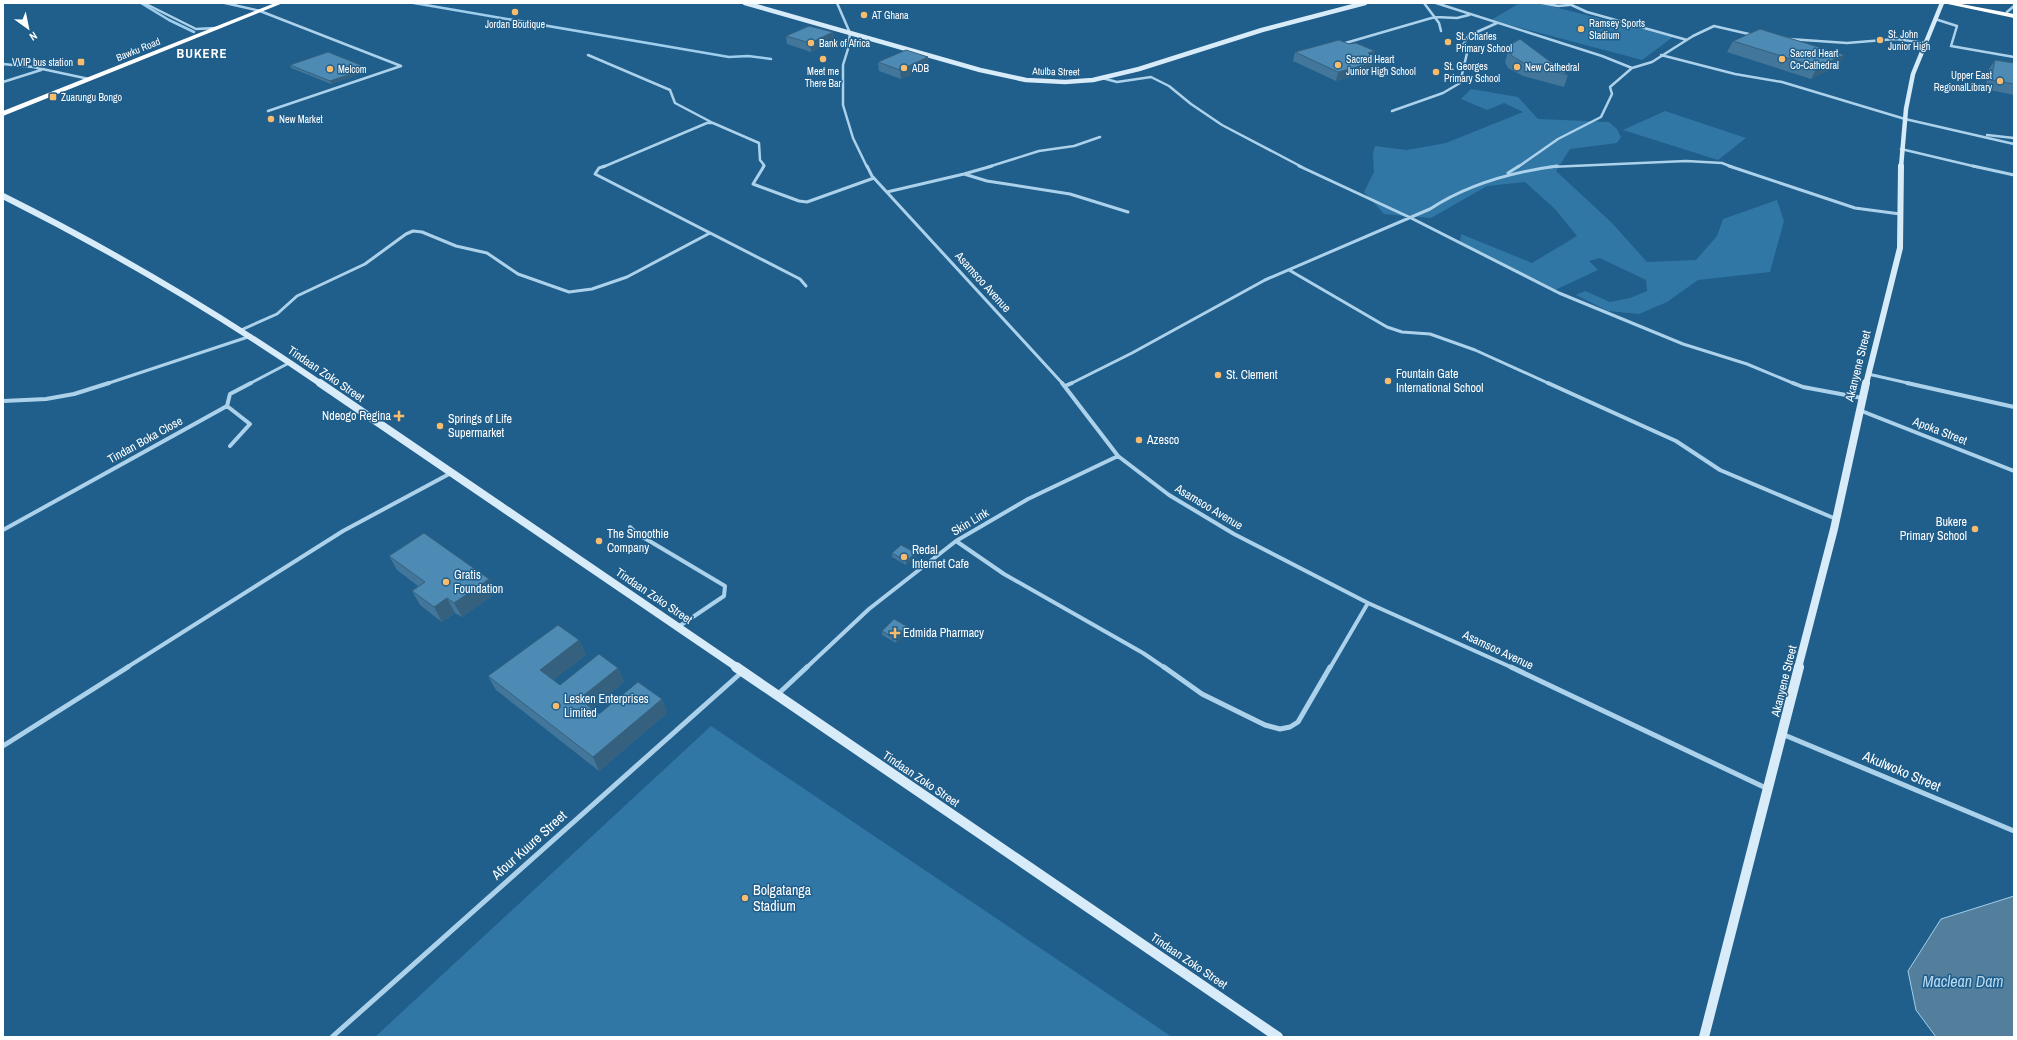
<svg xmlns="http://www.w3.org/2000/svg" width="2017" height="1040" font-family="'Archivo Narrow',sans-serif">
	<style>
		.green { fill: #3177a6 }
		.water { fill: #537f9d; stroke: #a0cfed }
		.lines { fill: none; stroke-linecap: round; stroke-linejoin: round }
		.stream { stroke: #a0cfed; stroke-width: 2.5 }
		.street-far3 { stroke: #acd2eb; stroke-width: 2.5 }
		.street-far2 { stroke: #acd2eb; stroke-width: 3 }
		.street-far1 { stroke: #acd2eb; stroke-width: 4 }
		.street { stroke: #acd2eb; stroke-width: 5 }
		.secondary-far3 { stroke: #d8ebf9; stroke-width: 4.5 }
		.secondary-far2 { stroke: #d8ebf9; stroke-width: 6 }
		.secondary-far1 { stroke: #d8ebf9; stroke-width: 8 }
		.secondary { stroke: #d8ebf9; stroke-width: 10 }
		.highway { fill: #fff; fill-rule: evenodd }
		.wall { fill: #42779b }
		.shaded-wall { fill: #36617e }
		.building { fill: #4d8ab4; stroke: #36617e }
		.poi-dot { fill: #f9bc6d; stroke: #205e8b; stroke-width: 1.5 }
		.labels { text-anchor: middle; stroke-width: 3; stroke-linejoin: round; paint-order: stroke }
		.far-poi-label { font-size: 10px; fill: #fff; stroke: #205e8b; text-anchor: start }
		.far-street-label { font-size: 10px; fill: #fff; stroke: #205e8b }
		.street-label { font-size: 12px; fill: #fff; stroke: #205e8b }
		.poi-label { font-size: 12px; fill: #fff; stroke: #205e8b; text-anchor: start }
		.far-district-label { font-size: 13px; font-weight: bold; letter-spacing: 1px; fill: #fff; stroke: #205e8b }
		.near-street-label { font-size: 14px; fill: #fff; stroke: #205e8b }
		.near-poi-label { font-size: 14px; fill: #fff; stroke: #205e8b; text-anchor: start }
		.near-water-label { font-size: 16px; font-style: italic; fill: #b8dbf2; stroke: #205e8b }
	</style>
	<rect width="100%" height="100%" fill="#205e8b"/>
	<path class="green" d="M1520 3H1538L1673 37 1642 60 1491 20Z
		M1471 89 1518 97 1538 119 1609 122 1617 129 1621 137 1617 143 1570 149 1556 171 1612 223 1647 262 1696 260 1717 236 1723 219 1777 200 1784 221 1770 272 1698 280 1667 302 1639 314 1608 311 1576 295 1585 291 1610 302 1630 298 1647 291 1646 280 1600 258 1589 261 1598 270 1555 290 1460 243 1461 234 1532 263 1577 236 1555 209 1525 182 1487 186 1431 218 1384 214 1364 192 1374 172 1373 154 1375 146 1407 150 1446 143 1523 112 1504 103 1487 110 1461 99Z
		M1665 111 1746 138 1718 160 1623 130Z
		M711 726 1172 1037H375Z"/>
	<path class="water" d="M2014 896V1037H1936L1916 1010 1908 971 1941 919Z"/>
	<g class="lines">
		<path class="stream" d="M141 3 169 20 194 32
			M414 3 729 57 748 56 771 59"/>
		<path class="street-far3" d="M144 3 196 29 216 28
			M225 3 260 11 401 66
			M837 3 850 33 848 49 843 65V105L853 138 867 167
			M1424 3 1439 23 1441 31
			M1436 3 1602 56 1632 68 1610 87 1612 94 1601 117 1558 139 1518 167
			M1542 3 1558 6 1569 5
			M1567 3 1587 12 1687 40
			M2007 12 2014 6
			M1935 19 1957 26 1951 46 2014 57
			M1789 39 1847 43 1896 39 1926 43
			M1342 44 1435 17 1457 18 1469 15
			M588 55 670 90 675 103 713 123 759 143 760 160 764 165 763 167
			M1661 55 1735 74 1782 82 1905 119 2014 144
			M3 64 33 67 89 79
			M1632 68 1652 62 1693 36 1714 26 1753 35
			M1102 78 1117 82 1151 77 1169 86 1191 104 1222 125 1302 167
			M3 82 41 70
			M268 111 401 66
			M1392 111 1443 93 1460 83 1467 53 1463 45 1468 36 1497 23
			M1987 135 2014 138
			M1901 149 1977 167
			M603 167 707 123H712
			M988 167 1039 151 1074 146 1100 137
			M1550 167 1686 161 1722 163 1732 167"/>
		<path class="street-far2" d="M605 166 599 168 595 174 800 279 806 286
			M764 166 753 184 799 201 807 202 874 178
			M867 166 872 176 1063 384
			M1299 166 1411 218 1559 293 1683 344 1747 364 1795 384
			M1729 166 1855 208 1900 214
			M1973 166 2014 175
			M1508 173 1519 166
			M964 174 987 181 1070 194 1128 212
			M887 192 964 174 992 166
			M1289 270 1387 327 1402 332 1430 334 1475 350 1550 384
			M241 330 277 314 297 296 365 264 406 234 413 231 422 232 456 246 487 253 518 274 569 292 592 289 627 277 710 233
			M1868 374 1912 384
			M106 384 251 336
			M249 384 289 363
			M1070 384 1132 353 1265 280 1430 209C1468 184 1512 172 1557 166"/>
		<path class="street-far1" d="M1062 383 1118 456 1169 495 1234 534 1368 603 1513 668
			M1548 383 1676 441 1720 470 1836 519
			M1793 383 1803 387 1862 398
			M1907 383 2014 407
			M1065 386 1072 383
			M3 401 46 399 74 394 109 383
			M227 406 250 424 230 446
			M1859 410 2014 471
			M630 527 636 533 725 586 724 596 678 627
			M3 530 227 406 230 394 251 383
			M956 541 1004 574 1143 653 1165 668
			M126 668 343 531 451 473
			M806 668 869 609 956 541 1028 499 1118 456
			M1330 668 1368 603"/>
		<path class="street" d="M1164 667 1202 694 1265 725 1280 729 1290 727 1298 722 1330 667
			M1511 667 1768 789
			M777 695 807 667
			M1782 734 2014 831
			M3 746 128 667
			M332 1037 742 672"/>
		<path class="secondary-far3" d="M745 3 980 70 1026 80 1065 82 1093 80 1139 69 1262 30 1365 3
			M1901 167 1906 109 1913 74 1942 3"/>
		<path class="secondary-far2" d="M3 196C113 251 219 314 321 384
			M1866 384 1900 248 1901 166"/>
		<path class="secondary-far1" d="M320 383 738 668
			M1798 668 1834 529 1866 383"/>
		<path class="secondary" d="M736 667 1278 1037
			M1704 1037 1799 667"/>
		<path class="highway" d="M275 3H283L3 116V111Z
			M1943 3H1956L2014 14V18Z"/>
	</g>
	<path class="wall" d="M833 32 834 41 811 52 787 44 786 36Z
		M1733 41 1844 55 1838 66 1811 79 1727 52Z
		M1510 45 1568 75 1564 87 1523 76 1508 68 1505 62Z
		M1295 52 1374 56 1380 68 1336 81 1293 61Z
		M1995 60 2014 63V95L1985 89 1989 69Z
		M878 62 929 66 901 79 879 71Z
		M290 65 369 70 331 84 291 68Z
		M892 553H916V556L906 565 892 557Z
		M389 556 496 593 462 617 455 613 442 622 420 605 412 591 418 586 397 570Z
		M908 627V631L896 643 882 635V631Z
		M579 640 586 655 553 680 560 685 618 668 624 682 591 709 599 714 662 699 667 713 599 771 496 690 488 676Z"/>
	<path class="shaded-wall" d="M833 32 834 41 811 52 810 43Z
		M1375 51 1373 60 1368 53Z
		M1844 55 1838 66 1811 79 1817 67Z
		M928 57 929 66 901 79 900 70Z
		M1382 60 1380 68 1336 81 1338 72Z
		M368 68 369 70 331 84 330 81Z
		M916 553V556L906 565V561Z
		M489 579 496 593 462 617 454 603Z
		M447 598 455 613 442 622 434 607Z
		M908 627V631L896 643V639Z
		M579 640 586 655 547 685 540 670Z
		M618 668 624 682 585 714 579 699Z
		M662 699 667 713 599 771 593 757Z"/>
	<path class="building" d="M809 26 833 32 810 43 786 36Z
		M1760 29 1844 55 1817 67 1733 41Z
		M1520 39 1568 75 1527 65 1512 56 1509 50 1510 45Z
		M1339 40 1349 44 1356 43 1375 51 1368 53 1382 60 1338 72 1295 52Z
		M906 50 928 57 900 70 878 62Z
		M328 52 368 68 330 81 290 65Z
		M1995 60 2014 63V84L1991 80Z
		M424 533 489 579 454 603 447 598 434 607 412 591 425 582 389 556Z
		M901 545 916 553 906 561 892 553Z
		M894 619 908 627 896 639 882 631Z
		M558 625 579 640 540 670 560 685 599 654 618 668 579 699 599 714 638 682 662 699 593 757 488 676Z"/>
	<g class="poi-dot">
		<circle cx="515" cy="12" r="4"/>
		<circle cx="864" cy="15" r="4"/>
		<circle cx="1581" cy="29" r="4"/>
		<circle cx="1880" cy="40" r="4"/>
		<circle cx="1448" cy="42" r="4"/>
		<circle cx="811" cy="43" r="4"/>
		<circle cx="823" cy="59" r="4"/>
		<circle cx="1782" cy="59" r="4"/>
		<rect x="77" y="58" width="8" height="8" rx="2"/>
		<circle cx="1338" cy="65" r="4"/>
		<circle cx="1517" cy="67" r="4"/>
		<circle cx="904" cy="68" r="4"/>
		<circle cx="330" cy="69" r="4"/>
		<circle cx="1436" cy="72" r="4"/>
		<circle cx="2000" cy="81" r="4"/>
		<rect x="49" y="93" width="8" height="8" rx="2"/>
		<circle cx="271" cy="119" r="4"/>
		<circle cx="1218" cy="375" r="4"/>
		<circle cx="1388" cy="381" r="4"/>
		<path d="M397 410h4v4h4v4h-4v4h-4v-4h-4v-4h4z"/>
		<circle cx="440" cy="426" r="4"/>
		<circle cx="1139" cy="440" r="4"/>
		<circle cx="1975" cy="529" r="4"/>
		<circle cx="599" cy="541" r="4"/>
		<circle cx="904" cy="557" r="4"/>
		<circle cx="446" cy="582" r="4"/>
		<path d="M893 627h4v4h4v4h-4v4h-4v-4h-4v-4h4z"/>
		<circle cx="556" cy="706" r="4"/>
		<circle cx="745" cy="898" r="4"/>
	</g>
	<g class="labels">
		<g class="far-poi-label">
			<text x="872" y="19">AT Ghana</text>
			<text x="1589" y="27">Ramsey Sports<tspan x="1589" dy="12">Stadium</tspan></text>
			<text x="515" y="28" text-anchor="middle">Jordan Boutique</text>
			<text x="1888" y="38">St. John<tspan x="1888" dy="12">Junior High</tspan></text>
			<text x="1456" y="40">St. Charles<tspan x="1456" dy="12">Primary School</tspan></text>
			<text x="819" y="47">Bank of Africa</text>
			<text x="1790" y="57">Sacred Heart<tspan x="1790" dy="12">Co-Cathedral</tspan></text>
			<text x="1346" y="63">Sacred Heart<tspan x="1346" dy="12">Junior High School</tspan></text>
			<text x="73" y="66" text-anchor="end">VVIP bus station</text>
			<text x="1444" y="70">St. Georges<tspan x="1444" dy="12">Primary School</tspan></text>
			<text x="1525" y="71">New Cathedral</text>
			<text x="912" y="72">ADB</text>
			<text x="338" y="73">Melcom</text>
			<text x="823" y="75" text-anchor="middle">Meet me<tspan x="823" dy="12">There Bar</tspan></text>
			<text x="1992" y="79" text-anchor="end">Upper East<tspan x="1992" dy="12">RegionalLibrary</tspan></text>
			<text x="61" y="101">Zuarungu Bongo</text>
			<text x="279" y="123">New Market</text>
		</g>
		<g class="far-street-label">
			<text transform="translate(138 49) rotate(-22)" y="4">Bawku Road</text>
			<text transform="translate(1056 71) rotate(1)" y="4">Atulba Street</text>
		</g>
		<g class="street-label">
			<text transform="translate(983 282) rotate(48)" y="4">Asamsoo Avenue</text>
			<text transform="translate(1858 366) rotate(-76)" y="4">Akanyene Street</text>
			<text transform="translate(326 374) rotate(34)" y="4">Tindaan Zoko Street</text>
			<text transform="translate(1940 431) rotate(21)" y="4">Apoka Street</text>
			<text transform="translate(145 440) rotate(-29)" y="4">Tindan Boka Close</text>
			<text transform="translate(1209 507) rotate(31)" y="4">Asamsoo Avenue</text>
			<text transform="translate(970 522) rotate(-31)" y="4">Skin Link</text>
			<text transform="translate(654 596) rotate(34)" y="4">Tindaan Zoko Street</text>
			<text transform="translate(1498 650) rotate(25)" y="4">Asamsoo Avenue</text>
			<text transform="translate(1784 681) rotate(-76)" y="4">Akanyene Street</text>
			<text transform="translate(921 779) rotate(34)" y="4">Tindaan Zoko Street</text>
			<text transform="translate(1189 961) rotate(34)" y="4">Tindaan Zoko Street</text>
		</g>
		<g class="poi-label">
			<text x="1396" y="378">Fountain Gate<tspan x="1396" dy="14">International School</tspan></text>
			<text x="1226" y="379">St. Clement</text>
			<text x="391" y="420" text-anchor="end">Ndeogo Regina</text>
			<text x="448" y="423">Springs of Life<tspan x="448" dy="14">Supermarket</tspan></text>
			<text x="1147" y="444">Azesco</text>
			<text x="1967" y="526" text-anchor="end">Bukere<tspan x="1967" dy="14">Primary School</tspan></text>
			<text x="607" y="538">The Smoothie<tspan x="607" dy="14">Company</tspan></text>
			<text x="912" y="554">Redal<tspan x="912" dy="14">Internet Cafe</tspan></text>
			<text x="454" y="579">Gratis<tspan x="454" dy="14">Foundation</tspan></text>
			<text x="903" y="637">Edmida Pharmacy</text>
			<text x="564" y="703">Lesken Enterprises<tspan x="564" dy="14">Limited</tspan></text>
		</g>
		<g class="far-district-label">
			<text x="202" y="58">BUKERE</text>
		</g>
		<g class="near-street-label">
			<text transform="translate(1902 771) rotate(23)" y="5">Akulwoko Street</text>
			<text transform="translate(529 845) rotate(-42)" y="5">Afour Kuure Street</text>
		</g>
		<g class="near-poi-label">
			<text x="753" y="895">Bolgatanga<tspan x="753" dy="16">Stadium</tspan></text>
		</g>
		<g class="near-water-label">
			<text x="1963" y="987">Maclean Dam</text>
		</g>
	</g>
	<rect width="2017" height="1040" fill="none" stroke="#ffffff" stroke-width="8"/>
	<g transform="translate(28 28) rotate(147)" stroke="#205e8b" stroke-width="3" paint-order="stroke">
	<path d="M0-3L7 15L0 10L-7 15Z" fill="#ffffff"/>
	<text y="-6" font-size="11" font-weight="bold" text-anchor="middle" fill="#ffffff">N</text>
	</g>
</svg>
